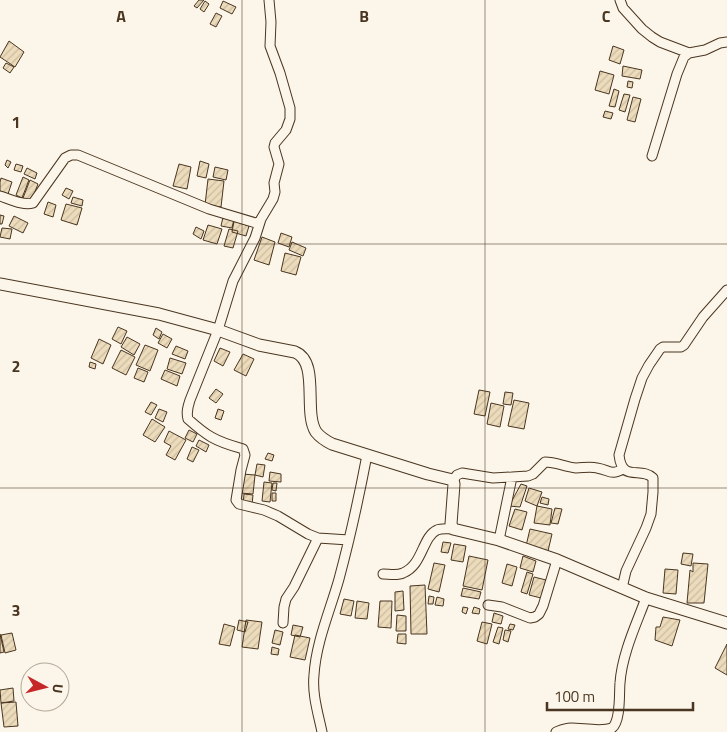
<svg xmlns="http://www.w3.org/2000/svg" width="727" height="732" font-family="'Titillium Web',sans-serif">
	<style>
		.building { fill: url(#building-hatch); stroke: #4a3520 }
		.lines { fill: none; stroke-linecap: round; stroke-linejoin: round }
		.minor-casing { stroke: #4a3520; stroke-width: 11 }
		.tertiary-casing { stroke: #4a3520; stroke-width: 13 }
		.minor { stroke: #fbf6e9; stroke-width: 9 }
		.tertiary { stroke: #fbf6e9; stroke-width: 11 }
		.grid { fill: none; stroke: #4a3520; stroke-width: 1; stroke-opacity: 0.55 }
		.grid-label { font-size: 16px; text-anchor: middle; font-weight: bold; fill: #4a3520; stroke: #fbf6e9; stroke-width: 4; stroke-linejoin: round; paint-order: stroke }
	</style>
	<defs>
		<pattern id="building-hatch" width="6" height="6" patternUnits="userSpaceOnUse" patternTransform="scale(1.25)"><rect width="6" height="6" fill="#ecdcbc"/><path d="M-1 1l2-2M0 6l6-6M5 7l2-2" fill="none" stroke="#ccbda1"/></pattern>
	</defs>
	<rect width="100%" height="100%" fill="#fbf6e9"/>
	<path class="building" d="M199 0H204L197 8 194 6Z
		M205 1 209 4 204 12 200 9Z
		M223 1 236 7 232 14 220 8Z
		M216 13 222 16 216 27 210 24Z
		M9 41 24 52 15 67 0 57Z
		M613 46 624 50 620 64 609 60Z
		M6 63 14 67 10 73 3 68Z
		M623 66 642 70 640 79 622 76Z
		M600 71 614 75 609 94 595 90Z
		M628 81 633 82 632 88 627 87Z
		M614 89 619 91 615 107 609 106Z
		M624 94 630 95 625 112 619 110Z
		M633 97 641 99 635 122 627 120Z
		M605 111 613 113 611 119 603 117Z
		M7 160 11 162 8 168 5 165Z
		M200 161 209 164 206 178 197 176Z
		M16 164 23 166 21 172 14 170Z
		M179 164 191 167 187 189 173 186Z
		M215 167 228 170 226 180 213 177Z
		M27 168 37 173 35 179 24 174Z
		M23 177 29 180 22 198 16 195Z
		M1 178 12 182 8 194 0 191V182Z
		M208 179 224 181 221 207 205 205Z
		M30 180 38 184 31 202 23 198Z
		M66 188 73 191 69 199 62 195Z
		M73 197 83 200 82 206 71 203Z
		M48 202 56 205 53 217 44 214Z
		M66 204 82 208 77 225 61 220Z
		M0 215 4 216 2 224H0Z
		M14 216 28 223 23 233 9 226Z
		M223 217 234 219 232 228 221 226Z
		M234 221 249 226 246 236 232 232Z
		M208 225 222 229 217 244 203 240Z
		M196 227 204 231 201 239 193 234Z
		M2 228 12 229 10 239 0 237Z
		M229 229 238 231 233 248 224 246Z
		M281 233 292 237 289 247 278 243Z
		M262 237 275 242 269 265 254 260Z
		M292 242 306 248 303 256 289 250Z
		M285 253 301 257 296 275 281 271Z
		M118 327 127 331 121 344 112 339Z
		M156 328 162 332 159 339 153 335Z
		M163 334 172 339 167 348 158 343Z
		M127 337 140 344 134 355 121 347Z
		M99 339 111 345 103 364 91 358Z
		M145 345 158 350 150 371 136 365Z
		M176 346 188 351 185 359 172 354Z
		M220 348 230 352 223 366 214 361Z
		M121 350 135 357 126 375 112 368Z
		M243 354 254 359 246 376 234 370Z
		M170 358 186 363 182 374 167 369Z
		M90 362 96 364 95 369 89 367Z
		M138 368 148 372 144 382 134 378Z
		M165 370 180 376 177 386 161 379Z
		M216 389 223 394 216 403 209 398Z
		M479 390 490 392 485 416 474 414Z
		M505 392 513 393 511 405 503 404Z
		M514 400 529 403 524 429 508 426Z
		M151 402 157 405 151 415 145 412Z
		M491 403 504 406 500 427 487 424Z
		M159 409 167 412 163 422 155 418Z
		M218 409 224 411 221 420 215 418Z
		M152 419 165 427 155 442 143 435Z
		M189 430 197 434 193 442 185 438Z
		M169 431 186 440 175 460 166 455 171 446 164 442Z
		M199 440 209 445 206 452 196 446Z
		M192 447 199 450 193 462 187 459Z
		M268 453 274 455 272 461 265 459Z
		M257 464 265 465 263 477 255 475Z
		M270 472 281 474V482L269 481Z
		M242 474 255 475 253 494 240 493Z
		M264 482 272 483 270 502 262 501Z
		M273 483H277L276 491 272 490Z
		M521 484 527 486 520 507 509 506Z
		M529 488 542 492 537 506 525 501Z
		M272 493H276V501H272Z
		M244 494 253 495 252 505H243Z
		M542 497 549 499 548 505 540 503Z
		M537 506 552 509 550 525 534 523Z
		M555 508 562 509 558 524 551 523Z
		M515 509 527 512 522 530 509 526Z
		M530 529 552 534 548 551 526 546Z
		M443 542 451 543 448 553 441 552Z
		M454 544 466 546 463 562 451 560Z
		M683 553 693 554 691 566 681 564Z
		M469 556 488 560 482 590 463 586Z
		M523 556 536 561 533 572 520 568Z
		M434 563 445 565 439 592 428 589Z
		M693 563 708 564 704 603H687L690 570 693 572Z
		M507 564 517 567 512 586 502 583Z
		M665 569 678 570 676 594 663 593Z
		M527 572 533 574 527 594 521 592Z
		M534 577 546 580 541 598 529 595Z
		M425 585 427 634H411L410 586Z
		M463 588 481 592 479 599 461 596Z
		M403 591 404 610 395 611V592Z
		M429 596 434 597 433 604H428Z
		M437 597 444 599 443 606 435 605Z
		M344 599 354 601 351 616 340 614Z
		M357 601 369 603 367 619 355 618Z
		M380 601H392L391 628 378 627Z
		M463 607 468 608 466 614 462 612Z
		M474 607 480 609 479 614 472 613Z
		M494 613 503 616 501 624 492 622Z
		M397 615 406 616V631H396Z
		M663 617 680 620 672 646 655 640 656 627H660Z
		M239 620 248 622 245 632 237 630Z
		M246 620 262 622 258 649 242 647Z
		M482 622 492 624 487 644 477 641Z
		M224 624 235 627 230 646 219 644Z
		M510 624 515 625 513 630 508 629Z
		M293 625 303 627 300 637 291 635Z
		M498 627 503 628 499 644 493 642Z
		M275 630 283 632 280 645 272 643Z
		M505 630 511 631 508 642 503 640Z
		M12 633 16 650 5 653 1 635Z
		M0 634 4 652 0 653Z
		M398 634H406V644L397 643Z
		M295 635 310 638 305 660 290 657Z
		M727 644V675L715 668Z
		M272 647 279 649 278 655 271 654Z
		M13 688 14 701 1 703 0 690Z
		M16 702 18 726 4 727 1 703Z"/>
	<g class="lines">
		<defs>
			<path id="minor" d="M269 0 271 22 270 46 280 73 290 108V119L286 130 275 143 274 147 279 164 274 183 275 192 273 199 261 219 255 238 233 281 218 330 190 400C188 406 186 412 188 419 207 436 215 441 240 448L243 449 245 455 241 470 236 500 239 504 264 510 278 516 308 534 318 538 349 540
				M620 0 623 8 642 29 652 37 660 42 689 53
				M652 156 677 74 684 57 689 53 705 50 720 43 727 42
				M0 196C10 199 23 206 33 203L65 158 71 155H78L209 209 259 224
				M453 480 457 475 462 473 493 478 528 476 533 474 545 462C556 462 565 467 576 468 583 468 590 466 597 468 610 470 610 476 623 469
				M499 540 512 477
				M383 574C389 574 397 576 403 573 423 565 422 537 437 530 442 528 448 529 453 529
				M622 588 626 571 646 528 651 514 653 492V478C641 466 622 483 619 455L635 399 642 378 649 365 660 349 663 347H681L684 345 703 317 727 290
				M488 605 502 607 530 618 535 617 539 614 543 606 557 560
				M283 623 284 607 286 599 294 587 318 538
				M322 732C318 713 312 694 314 675 316 642 330 611 339 579 350 538 359 497 367 455
				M556 732C561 730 565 728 571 728 583 728 601 732 612 728 621 721 619 693 620 683 622 654 636 625 646 598"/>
			<path id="tertiary" d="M0 284 159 314 218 330 259 345 295 352C320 362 303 412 316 432 320 437 326 441 332 444L428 474 453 480 454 484 451 524 453 529 499 540 557 560 646 598 727 623"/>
		</defs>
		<use href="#minor" class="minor-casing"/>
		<use href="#tertiary" class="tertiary-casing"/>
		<use href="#minor" class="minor"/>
		<use href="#tertiary" class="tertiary"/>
	</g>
	<path class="grid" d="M242 0V732M485 0V732M0 244H727M0 488H727"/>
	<g class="grid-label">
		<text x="121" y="22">A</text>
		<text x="364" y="22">B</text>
		<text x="606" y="22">C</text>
		<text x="16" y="128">1</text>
		<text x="16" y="372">2</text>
		<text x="16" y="616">3</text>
	</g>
	<g transform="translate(45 687) rotate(97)"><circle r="24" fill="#fbf6e9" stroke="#b4a999"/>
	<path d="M0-4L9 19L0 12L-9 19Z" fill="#c62828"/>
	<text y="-8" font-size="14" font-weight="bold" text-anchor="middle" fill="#4a3520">U</text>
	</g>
	<path d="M547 702v8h146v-8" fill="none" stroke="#4a3520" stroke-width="2.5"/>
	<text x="554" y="702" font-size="15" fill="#4a3520" stroke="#fbf6e9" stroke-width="4" paint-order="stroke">100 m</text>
</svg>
